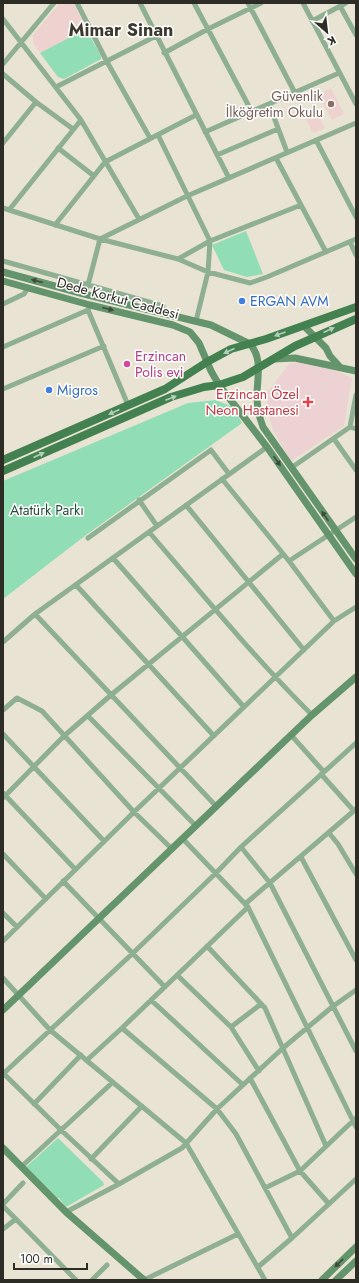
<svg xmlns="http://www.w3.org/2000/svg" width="359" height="1283" font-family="Jost,sans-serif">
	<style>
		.education { fill: #edd2d0 }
		.medical { fill: #edd2d3 }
		.green { fill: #91ddb5 }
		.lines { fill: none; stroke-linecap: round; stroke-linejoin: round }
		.street { stroke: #8faf93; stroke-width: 5 }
		.secondary { stroke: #64946c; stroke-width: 7 }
		.primary { stroke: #448150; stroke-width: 8 }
		.oneway { fill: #3e4b3a }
		.oneway2 { fill: #b4cdb9 }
		.education-dot { fill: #8d6e63; stroke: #fff; stroke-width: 1.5 }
		.shop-dot { fill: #3f7fe0; stroke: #fff; stroke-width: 1.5 }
		.hotel-dot { fill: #d1479c; stroke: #fff; stroke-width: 1.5 }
		.health-dot { fill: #e0444e; stroke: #fff; stroke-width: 1.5 }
		.labels { text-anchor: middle; stroke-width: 3; stroke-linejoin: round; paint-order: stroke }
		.education-label { font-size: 14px; fill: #785e54; stroke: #fff; text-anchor: end }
		.street-label { font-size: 14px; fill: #2d2c25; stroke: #fff }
		.shop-label { font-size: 14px; fill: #366cbe; stroke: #fff; text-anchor: start }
		.hotel-label { font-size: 14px; fill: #b23c85; stroke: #fff; text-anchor: start }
		.health-label { font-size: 14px; fill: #be3a42; stroke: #fff; text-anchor: end }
		.park-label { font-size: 14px; fill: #244d39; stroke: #fff }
		.district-label { font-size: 18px; font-weight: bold; fill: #3d3a2d; stroke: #fff }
	</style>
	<rect width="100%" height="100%" fill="#e8e3d3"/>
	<path class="education" d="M60 3H74L86 29 40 53 33 43V35Z
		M331 88 344 114 332 120 318 94Z
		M316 109 325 128 313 133 304 115Z"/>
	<path class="medical" d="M298 362 337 371 352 378 344 426 291 461 273 430 268 412 267 393 290 363Z"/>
	<path class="green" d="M86 29 101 56V59L64 79 58 77 40 53Z
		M246 231 263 274 247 277 224 270 212 245Z
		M216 400 233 407 242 423 86 535 3 599V481L188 403Z
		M58 1138 103 1182 104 1185 66 1207 59 1198H56L26 1167Z"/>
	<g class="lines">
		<path class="street" d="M77 3 106 60 150 138
			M140 3 229 178
			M194 3 252 112
			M248 3 295 93
			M303 3 356 104
			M340 6 356 35
			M3 19 81 120 139 219
			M312 21 346 3
			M164 53 208 29 261 3
			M3 64 54 3
			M3 74 36 102 73 129
			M56 87 156 36
			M269 104 287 152
			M205 132 339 73
			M158 135 210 241 208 272 196 321
			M316 140 356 217
			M3 143 36 102
			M58 148 94 176
			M217 155 278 129
			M276 158 326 252
			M3 208 100 239 178 259 208 272 250 283 267 277 356 239
			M9 210 81 120
			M55 225 105 162 196 115
			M350 242 356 255
			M178 259 210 241 301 205
			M3 261 163 306
			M84 294 88 285 100 239 187 196 356 123
			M3 304 24 294 28 288
			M90 305 88 310 128 405
			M3 347 88 310
			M3 389 104 346
			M350 427 356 429
			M334 439 356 470
			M291 468 350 427 356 395
			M222 479 289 561 334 621
			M139 500 157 526
			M186 505 304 650
			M149 532C202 594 254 657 312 715
			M88 538 211 450 229 474
			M113 558 244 707
			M289 561 356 517
			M76 585 214 736
			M35 614 216 806
			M3 642 35 614 267 447
			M3 710 17 698 42 711 134 812 171 848
			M88 716 195 825
			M3 734 104 841
			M291 735 324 772
			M321 774 354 811
			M3 793 75 869
			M3 798 64 736 111 695 283 554
			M329 833 338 844 356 874
			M182 838 248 907 356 1127
			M241 847 270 883 356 1051
			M3 854 46 899
			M301 857 356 960
			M63 881 165 987
			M245 904 356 809
			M3 913 17 927
			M3 941 134 812 334 621 356 607
			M207 946 265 1008 326 1146
			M177 975 231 1027 259 1071
			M3 978 50 1030 186 1143 265 1280
			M151 1000 243 1085
			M231 1027 261 1004
			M122 1028 217 1109 236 1134 292 1238
			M87 1060 122 1028 248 907
			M3 1073 61 1130 119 1184
			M4 1073 132 954 216 873 241 847 356 743
			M250 1078 300 1171 329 1204
			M34 1104 81 1055
			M91 1159 142 1106
			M21 1167 113 1082
			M265 1188 300 1171 356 1118
			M3 1204 23 1183
			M3 1206 76 1280
			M66 1212 119 1184 182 1148 217 1109 283 1048 332 1007 356 990
			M3 1229 16 1219
			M258 1267 292 1238 356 1179
			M92 1280 107 1265
			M144 1280 238 1234"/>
		<path class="secondary" d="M3 272 84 294 211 325 250 344C263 358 257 378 257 396 257 407 259 417 263 427L356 559
			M3 281 90 305 173 325 190 332 199 343 211 371 219 385 267 447 356 574
			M304 326 326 348 330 356 340 367
			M274 359 295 358 356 371
			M3 1010 312 715 356 677
			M3 1148 66 1212 144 1280
			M322 1280 356 1247
			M336 1280 356 1261"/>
		<path class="primary" d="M3 460 165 389 207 362 231 349 266 339 356 307
			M3 471 171 397 204 387 219 385 243 377 295 346 356 319"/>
	</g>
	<defs><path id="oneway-solid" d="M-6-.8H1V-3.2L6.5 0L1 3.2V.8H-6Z"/></defs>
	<g class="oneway">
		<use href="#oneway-solid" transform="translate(37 281) rotate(-165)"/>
		<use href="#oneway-solid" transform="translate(108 309) rotate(14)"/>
		<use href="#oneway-solid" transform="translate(277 461) rotate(55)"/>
		<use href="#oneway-solid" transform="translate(325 516) rotate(-125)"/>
		<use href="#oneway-solid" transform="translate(339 1263) rotate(136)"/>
	</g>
	<g class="oneway2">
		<use href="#oneway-solid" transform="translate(329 330) rotate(-24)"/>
		<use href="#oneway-solid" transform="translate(280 334) rotate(160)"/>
		<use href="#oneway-solid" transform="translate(229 351) rotate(156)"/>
		<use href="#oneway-solid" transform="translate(171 398) rotate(-21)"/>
		<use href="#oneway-solid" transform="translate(114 412) rotate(156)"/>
		<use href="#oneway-solid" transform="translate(39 455) rotate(-24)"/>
	</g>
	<circle class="education-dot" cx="331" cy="104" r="4"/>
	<g class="shop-dot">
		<circle cx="242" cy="301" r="4"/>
		<circle cx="49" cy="390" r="4"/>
	</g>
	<circle class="hotel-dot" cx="127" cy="364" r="4"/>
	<path class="health-dot" d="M306 396h4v4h4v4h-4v4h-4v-4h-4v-4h4z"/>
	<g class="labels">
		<g class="education-label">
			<text x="323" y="101">Güvenlik<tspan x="323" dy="16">İlköğretim Okulu</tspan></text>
		</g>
		<g class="street-label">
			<text transform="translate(118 298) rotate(15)" y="5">Dede Korkut Caddesi</text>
		</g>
		<g class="shop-label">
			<text x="250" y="306">ERGAN AVM</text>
			<text x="57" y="395">Migros</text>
		</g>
		<g class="hotel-label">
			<text x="135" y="361">Erzincan<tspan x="135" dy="16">Polis evi</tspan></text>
		</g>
		<g class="health-label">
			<text x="299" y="399">Erzincan Özel<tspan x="299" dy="16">Neon Hastanesi</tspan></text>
		</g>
		<g class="park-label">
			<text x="47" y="515">Atatürk Parkı</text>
		</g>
		<g class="district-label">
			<text x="121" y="36">Mimar Sinan</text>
		</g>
	</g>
	<rect width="359" height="1283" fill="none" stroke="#2d2c25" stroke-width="8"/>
	<g transform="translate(327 32) rotate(152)" stroke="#ffffff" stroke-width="3" paint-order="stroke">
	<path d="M0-3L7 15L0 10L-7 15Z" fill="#2d2c25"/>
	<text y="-6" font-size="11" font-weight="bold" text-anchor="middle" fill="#2d2c25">K</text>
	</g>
	<path d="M14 1263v6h73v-6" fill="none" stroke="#2d2c25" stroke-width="2"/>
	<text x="20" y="1263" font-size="12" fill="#2d2c25" stroke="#ffffff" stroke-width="3" paint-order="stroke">100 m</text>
</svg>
